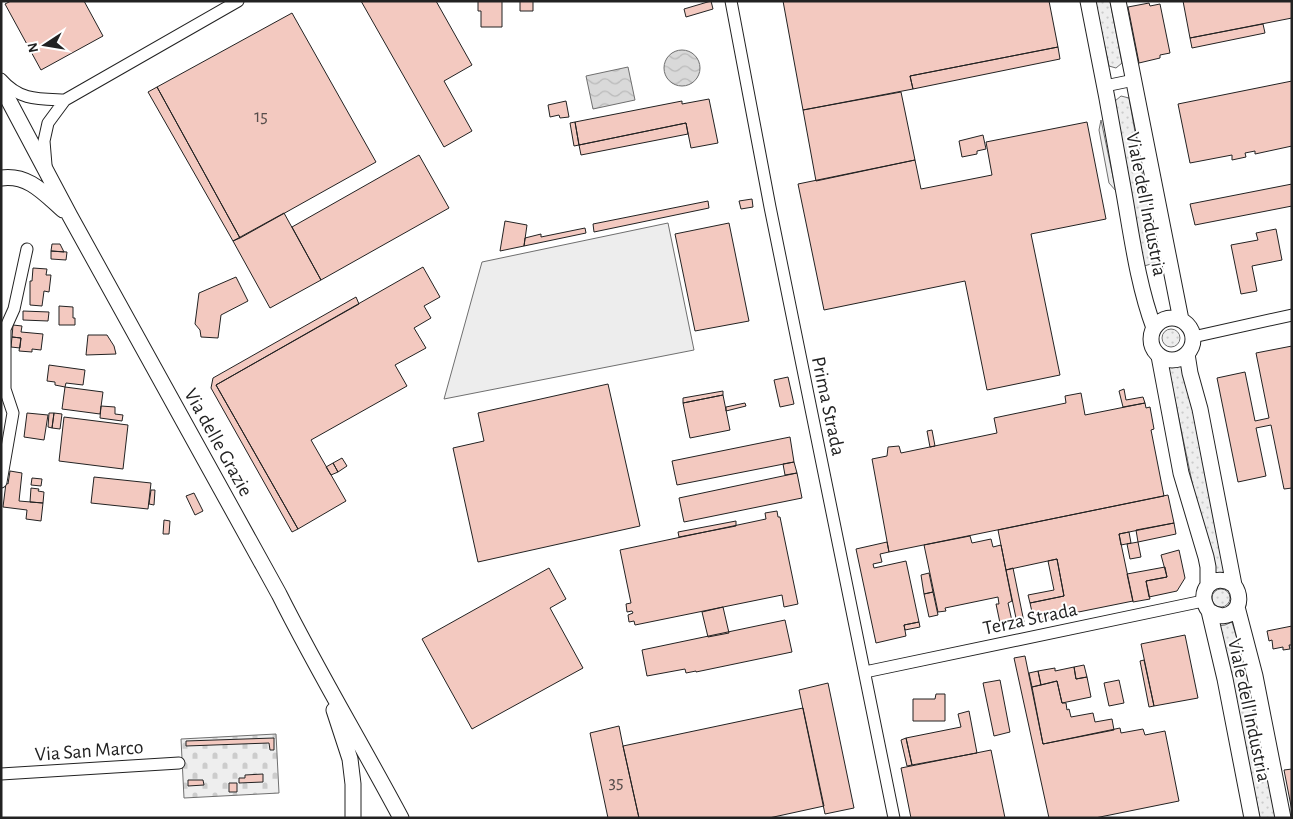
<svg xmlns="http://www.w3.org/2000/svg" width="1293" height="819" font-family="'Alegreya Sans',sans-serif">
	<style>
		.grass { fill: url(#grass-dots); stroke: #6f6f6f }
		.cemetery { fill: url(#cemetery-stones); stroke: #6f6f6f }
		.parking { fill: #ededed; stroke: #6f6f6f }
		.water { fill: url(#water-waves); stroke: #6f6f6f }
		.building { fill: #f3c9c0; stroke: #222 }
		.lines { fill: none; stroke-linecap: round; stroke-linejoin: round }
		.street-casing { stroke: #222; stroke-width: 13 }
		.secondary-casing { stroke: #222; stroke-width: 17 }
		.street { stroke: #fff; stroke-width: 11 }
		.secondary { stroke: #fff; stroke-width: 15 }
		.labels { text-anchor: middle; stroke-width: 4; stroke-linejoin: round; paint-order: stroke }
		.number-label { font-size: 18px; fill: #564c4a }
		.street-label { font-size: 20px; fill: #222; stroke: #fff }
	</style>
	<defs>
		<pattern id="grass-dots" width="8" height="8" patternUnits="userSpaceOnUse" patternTransform="scale(1.25)"><rect width="8" height="8" fill="#eee"/><path d="M2 2h.1M6 6h.1" fill="none" stroke="#ccc" stroke-width="1.8" stroke-linecap="round"/></pattern>
		<pattern id="cemetery-stones" width="16" height="16" patternUnits="userSpaceOnUse" patternTransform="scale(1.25)"><rect width="16" height="16" fill="#eee"/><path d="M2 7V4a2 2 0 0 1 4 0v3zM10 15v-3a2 2 0 0 1 4 0v3z" fill="#ccc"/></pattern>
		<pattern id="water-waves" width="16" height="10" patternUnits="userSpaceOnUse" patternTransform="scale(1.25)"><rect width="16" height="10" fill="#d9d9d9"/><path d="M0 5q4-4 8 0t8 0" fill="none" stroke="#bababa"/></pattern>
	</defs>
	<rect width="100%" height="100%" fill="#fff"/>
	<path class="grass" d="M1095 1H1110L1122 63 1116 68 1109 66Z
		M1121 96 1129 98 1158 262 1144 266 1115 101Z
		M1162 338a9 9 0 1 1 18 0a9 9 0 1 1-18 0Z
		M1168 366 1181 367 1188 386 1226 573H1214L1196 501Z
		M1212 598a9 9 0 1 1 18 0a9 9 0 1 1-18 0Z
		M1232 622 1247 673 1276 818H1260L1231 677 1217 626 1225 625Z"/>
	<path class="cemetery" d="M276 734 279 793 184 798 181 739Z"/>
	<path class="parking" d="M1101 120 1116 191 1109 183 1099 130Z
		M668 223 694 350 444 399 482 262Z"/>
	<path class="water" d="M664 68a18 18 0 1 1 36 0a18 18 0 1 1-36 0Z
		M628 67 635 100 593 109 586 76Z"/>
	<path class="building" d="M11 1H84L103 36 41 70 5 4Z
		M361 1H436L472 65 444 81 472 131 444 147Z
		M478 1H502V27H481V11H478Z
		M520 1H533V11H520Z
		M711 1 713 9 686 17 684 9Z
		M783 1H1049L1058 47 910 76 913 89 803 110Z
		M1183 1H1292V18L1190 38Z
		M1149 3 1150 6 1160 4 1170 53 1160 55V58L1139 63 1128 7Z
		M292 13 376 162 240 238 157 87Z
		M1263 24 1265 33 1192 48 1190 38Z
		M1058 47 1060 59 913 89 910 76Z
		M1292 81V146L1255 154V151L1245 153 1246 157 1232 160V155L1190 163 1178 104Z
		M157 87 240 238 233 241 148 92Z
		M901 92 915 160 816 181 803 110Z
		M709 99 718 143 691 148 686 123 579 145 575 122 682 101V104Z
		M566 101 569 117 560 118 559 115 550 117 548 105Z
		M575 122 579 145 574 146 570 123Z
		M1087 122 1106 219 1031 234 1060 375 987 390 965 281 824 310 798 184 915 160 921 189 992 175 986 142Z
		M686 123 688 134 581 155 579 145Z
		M983 135 986 149 977 151V154L962 157 959 141Z
		M419 155 449 208 321 280 292 227Z
		M1292 184V206L1195 225 1190 204Z
		M752 199 753 207 741 209 739 201Z
		M708 201 709 208 594 232 593 224Z
		M284 213 321 280 270 308 233 241Z
		M505 221 527 225 524 246 500 251Z
		M729 223 749 321 695 331 675 234Z
		M585 228 586 233 524 246 525 238 541 234V237Z
		M1276 229 1282 260 1252 266 1257 291 1241 294 1231 245 1258 240 1256 233Z
		M52 244H60L64 252 51 251Z
		M51 251 67 252 66 260 51 259Z
		M423 267 440 297 424 306 431 318 414 328 426 348 395 365 407 386 311 440 346 501 298 529 216 385Z
		M33 268 47 269 46 275H51L49 292 44 291 42 306 30 305V281H32Z
		M236 277 248 301 221 315 218 338 201 337 200 330 195 324 199 293Z
		M356 297 359 304 216 385 298 529 292 532 211 388 213 378Z
		M59 306 73 307V318H75V325H59Z
		M23 311 49 312 48 321 23 320Z
		M13 325 22 326 21 332 43 334 41 350 32 349V352L19 351 21 338 12 337Z
		M88 335H107L114 346 116 354 86 355Z
		M12 337 21 338 20 348 11 347Z
		M1292 346V488L1284 489 1271 425 1256 428 1266 476 1238 482 1217 378 1245 372 1255 421 1269 418 1256 353Z
		M49 365 85 370 83 385 66 383 65 387 55 385V382L47 381Z
		M788 377 794 404 780 407 774 380Z
		M608 384 640 526 478 562 453 448 484 441 478 413Z
		M65 387 103 392 100 414 62 409Z
		M1124 389 1126 400 1143 397 1145 403 1123 407 1119 391Z
		M723 391V395L683 403V398Z
		M1081 393 1085 415 1145 403 1146 408 1150 407 1154 429 1151 430 1164 496 889 552 872 459 887 456 888 447 899 446 901 453 997 433 994 418 1066 403 1065 396Z
		M723 395 730 430 690 438 683 403Z
		M745 403 746 406 726 411V407Z
		M101 406 115 407V414L123 415 122 421 100 418Z
		M27 413 48 415 44 440 24 437Z
		M49 413H54L52 428 48 427Z
		M54 413 62 414 60 429 52 428Z
		M64 417 128 425 123 469 59 461Z
		M932 430 935 446 930 447 927 431Z
		M790 437 794 462 677 485 672 461Z
		M342 458 347 466 338 472 333 463Z
		M794 462 797 473 785 475 783 464Z
		M333 463 338 472 331 475 326 467Z
		M10 471 22 473 19 501 43 503 41 521 26 519 27 510 3 507 6 483 8 484Z
		M797 473 802 498 684 522 679 498Z
		M94 477 151 483 148 509 91 503Z
		M32 478 42 479 41 486 31 485Z
		M31 488 39 489 38 491 44 492 43 503 30 502Z
		M151 490H155L154 505 149 504Z
		M194 493 203 511 195 515 186 496Z
		M1168 495 1174 523 1119 534 1133 601 1034 621 1030 603 1064 596 1057 559 1006 570 998 530Z
		M777 511 778 517H780L798 604 784 607 782 595 635 625 634 621 629 622 628 615 633 613 632 611 627 612 626 604 631 603 620 550 766 519 765 513Z
		M164 520 170 521 169 534H163Z
		M736 521V526L679 537 678 532Z
		M1174 523 1176 534 1138 542 1136 530Z
		M1129 532 1131 543 1121 545 1119 534Z
		M970 536 972 543 991 539 993 547 1001 545 1012 601 1008 603 1012 621 1000 623 996 604H999L998 597 945 608 946 611 938 612 924 545Z
		M887 542 889 552 880 554 882 562 873 564 874 568 906 561 919 622 904 625 906 636 876 643 856 549Z
		M1138 542 1141 557 1130 559 1127 544Z
		M1179 550 1185 578 1177 591 1149 597 1146 581 1167 577 1161 555Z
		M1057 559 1064 596 1030 603 1028 595 1054 590 1048 561Z
		M1165 567 1167 577 1146 581 1150 599 1133 602 1127 574Z
		M549 568 566 599 550 608 583 668 472 729 422 639Z
		M1013 568 1024 622 1017 623 1006 570Z
		M929 573 933 592 924 594 921 575Z
		M933 592 938 615 929 617 924 594Z
		M723 607 729 633 708 637 702 612Z
		M785 620 792 652 696 672V671L686 673 685 669 647 676 642 650Z
		M919 622 920 627 905 630 904 625Z
		M1292 626V645H1289L1290 649 1283 650V647L1273 649 1272 640 1269 641 1267 631Z
		M1185 635 1198 698 1154 706 1141 644Z
		M1025 656 1043 744 1120 728 1121 733 1143 729 1145 735 1165 731 1179 801 1095 818H1049L1014 658Z
		M1144 660 1154 706 1149 707 1140 661Z
		M1084 665 1087 677 1076 679 1074 667Z
		M1074 667 1076 679 1087 677 1091 697 1062 703 1057 681 1041 685 1038 671 1055 668V671Z
		M1038 671 1041 685 1032 687 1029 673Z
		M1000 680 1010 732 994 736 983 683Z
		M1119 680 1124 703 1109 706 1104 683Z
		M1057 681 1062 703H1066L1067 710 1069 709 1071 717 1093 713 1095 722 1112 719 1114 730 1043 744 1032 687Z
		M828 683 854 808 825 814 799 690Z
		M936 694H945V721H913V699H935Z
		M803 708 824 806 769 818H639L623 746Z
		M969 711 977 753 912 765 906 738 961 727 958 714Z
		M619 726 623 746 639 818H608L590 733Z
		M274 738V750H270L269 743 186 746V741Z
		M906 738 912 765 907 766 901 740Z
		M991 750 1005 818H911L901 768Z
		M1292 769V811L1284 770Z
		M263 774V782L239 783V778H245V775Z
		M188 780H203L204 785 188 786Z
		M229 783H237V792H229Z"/>
	<g class="lines">
		<defs>
			<path id="street" d="M731 1 770 207 894 818
				M1 79C20 101 39 99 65 100
				M1105 86 1134 80
				M46 165 44 141 48 123 65 100 238 1
				M1193 337 1292 315
				M1 482 13 413 5 389V329L14 309 27 249
				M865 672 1203 601
				M1 774 179 763"/>
			<path id="secondary" d="M1088 1C1101 65 1113 129 1124 193 1132 238 1138 285 1154 328
				M1118 1 1181 320
				M1 86 70 216 279 594C317 670 361 743 401 818
				M1 178C28 174 44 193 63 210
				M1151 339a21 21 0 1 1 42 0a21 21 0 1 1-42 0Z
				M1187 354 1190 373 1200 409 1234 585C1248 605 1229 625 1209 611
				M1159 356 1181 473 1206 557 1208 567V585
				M1234 585C1214 571 1194 591 1209 611L1225 679 1252 818
				M1237 607 1255 676 1283 818
				M334 710 350 759 353 784V818"/>
		</defs>
		<use href="#street" class="street-casing"/>
		<use href="#secondary" class="secondary-casing"/>
		<use href="#street" class="street"/>
		<use href="#secondary" class="secondary"/>
	</g>
	<g class="labels">
		<g class="number-label">
			<text x="261" y="122">15</text>
			<text x="616" y="788">35</text>
		</g>
		<g class="street-label">
			<text transform="translate(1147 204) rotate(79)" y="7">Viale dell'Industria</text>
			<text transform="translate(829 406) rotate(78)" y="7">Prima Strada</text>
			<text transform="translate(219 442) rotate(61)" y="7">Via delle Grazie</text>
			<text transform="translate(1030 618) rotate(-12)" y="7">Terza Strada</text>
			<text transform="translate(1250 710) rotate(78)" y="7">Viale dell'Industria</text>
			<text transform="translate(89 750) rotate(-4)" y="7">Via San Marco</text>
		</g>
	</g>
	<rect width="1293" height="819" fill="none" stroke="#222222" stroke-width="5"/>
	<g transform="translate(45 45) rotate(258)" stroke="#ffffff" stroke-width="4" paint-order="stroke">
	<path d="M0-4L9 19L0 12L-9 19Z" fill="#222222"/>
	<text y="-8" font-size="14" font-weight="bold" text-anchor="middle" fill="#222222">N</text>
	</g>
</svg>
